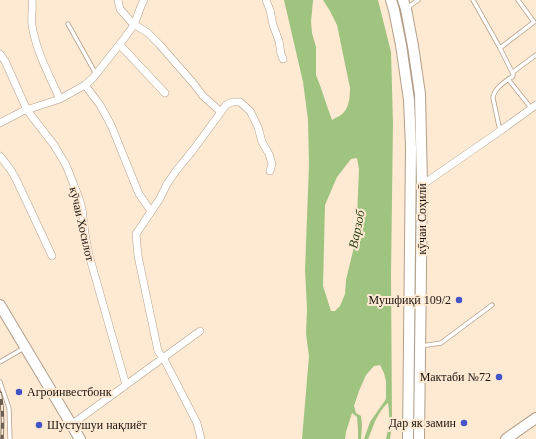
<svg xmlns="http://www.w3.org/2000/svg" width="536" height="439" font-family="Georgia,serif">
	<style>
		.water { fill: #9fc47f; fill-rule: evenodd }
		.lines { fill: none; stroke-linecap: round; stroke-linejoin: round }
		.lane-casing { stroke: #b29f8a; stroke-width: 5 }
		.street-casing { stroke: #b29f8a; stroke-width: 8 }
		.secondary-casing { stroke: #b29f8a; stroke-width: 12 }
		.lane { stroke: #fff; stroke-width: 3.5 }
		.street { stroke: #fff; stroke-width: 7 }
		.secondary { stroke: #fff; stroke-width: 10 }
		.rail-casing { stroke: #6b5f53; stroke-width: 3.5 }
		.rail { stroke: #fee9d3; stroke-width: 2; stroke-dasharray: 6; stroke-linecap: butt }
		.poi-dot { fill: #4155c8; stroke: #fee9d3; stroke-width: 1.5 }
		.labels { text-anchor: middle; stroke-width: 4; stroke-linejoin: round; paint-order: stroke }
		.street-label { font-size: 12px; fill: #1b140d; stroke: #fee9d3 }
		.poi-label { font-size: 12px; fill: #1b140d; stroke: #fee9d3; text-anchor: end }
		.water-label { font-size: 13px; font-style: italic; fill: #304717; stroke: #fee9d3 }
	</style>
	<rect width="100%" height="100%" fill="#fee9d3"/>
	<path class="water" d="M284 0H313L311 22 312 33 316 47V75L321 88 327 106 332 120C335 118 338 117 341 115 349 109 350 98 350 88L337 25 330 11 323 0H378L391 52 393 123 391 274 392 425 390 439H386C389 428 390 414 388 403 382 407 375 420 373 427 371 431 370 435 368 439H364L370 422 386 399V381L384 373 380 365 374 366 366 375 359 391 354 406 356 413 361 416 362 425 361 439H358V429L357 417 352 413 346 432 345 439H302L309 356 306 334 307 309 305 270 309 165 308 120 303 82ZM357 158 359 169 357 218 353 251 346 280 345 294 340 306 335 311H331L323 286 325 205 337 177 351 159Z"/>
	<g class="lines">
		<defs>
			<path id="lane" d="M473 0 500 48
				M407 8 418 0
				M68 24 96 74
				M513 72 536 55
				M508 79 531 108
				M500 131 493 98C494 88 505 82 513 76V74L500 48 534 22 518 0
				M421 346 441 343 492 305
				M0 362 24 348
				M0 382 9 408 10 439"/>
			<path id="street" d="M32 0C33 8 31 17 32 25 36 51 49 75 60 99
				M144 0 141 6 134 25 137 26 148 33 159 44 194 84 203 96 221 112 226 105 232 102H240L250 111 258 127 262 142 269 154 272 164 270 171
				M266 0 270 10 273 25 279 41 281 54 283 59
				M120 45 165 93
				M0 54 5 61 27 110 54 145 66 165 79 198 82 209 85 234 89 255 126 385
				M85 85 100 105 111 125 139 194 151 211
				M0 123 23 111 60 99 85 85 93 78 123 40 134 25 120 9 118 0
				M0 156 10 169 16 179 52 256
				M422 185 500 131 536 105
				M71 425 200 331
				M201 439 197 423 165 361 158 351 138 256 136 234 159 200 167 184 176 171 193 150 221 112"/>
			<path id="secondary" d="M391 0 394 10 401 45 409 100 411 148 408 439
				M403 0 406 9 413 46 420 94 422 185 419 439
				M0 305 80 439
				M506 439 536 418"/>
		</defs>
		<use href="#lane" class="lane-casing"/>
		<use href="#street" class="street-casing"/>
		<use href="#secondary" class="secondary-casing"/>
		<use href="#lane" class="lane"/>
		<use href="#street" class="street"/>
		<use href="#secondary" class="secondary"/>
		<defs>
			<path id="rail" d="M0 393C3 408 3 423 2 439"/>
		</defs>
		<use href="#rail" class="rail-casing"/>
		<use href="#rail" class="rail"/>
	</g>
	<g class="poi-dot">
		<circle cx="459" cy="300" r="4"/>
		<circle cx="499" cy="377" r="4"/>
		<circle cx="19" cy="392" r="4"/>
		<circle cx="464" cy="423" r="4"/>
		<circle cx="39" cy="425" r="4"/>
	</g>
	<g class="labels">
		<g class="street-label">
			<text transform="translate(422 219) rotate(-90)" y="4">кӯчаи Соҳилӣ</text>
			<text transform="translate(82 224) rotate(77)" y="4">кӯчаи Хосилот</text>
		</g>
		<g class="poi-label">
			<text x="451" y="304">Мушфиқӣ 109/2</text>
			<text x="491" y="381">Мактаби №72</text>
			<text x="27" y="396" text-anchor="start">Агроинвестбонк</text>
			<text x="456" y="427">Дар як замин</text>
			<text x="47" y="429" text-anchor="start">Шустушуи нақлиёт</text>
		</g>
		<g class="water-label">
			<text transform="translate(356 229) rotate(-78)" y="5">Варзоб</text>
		</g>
	</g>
</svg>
